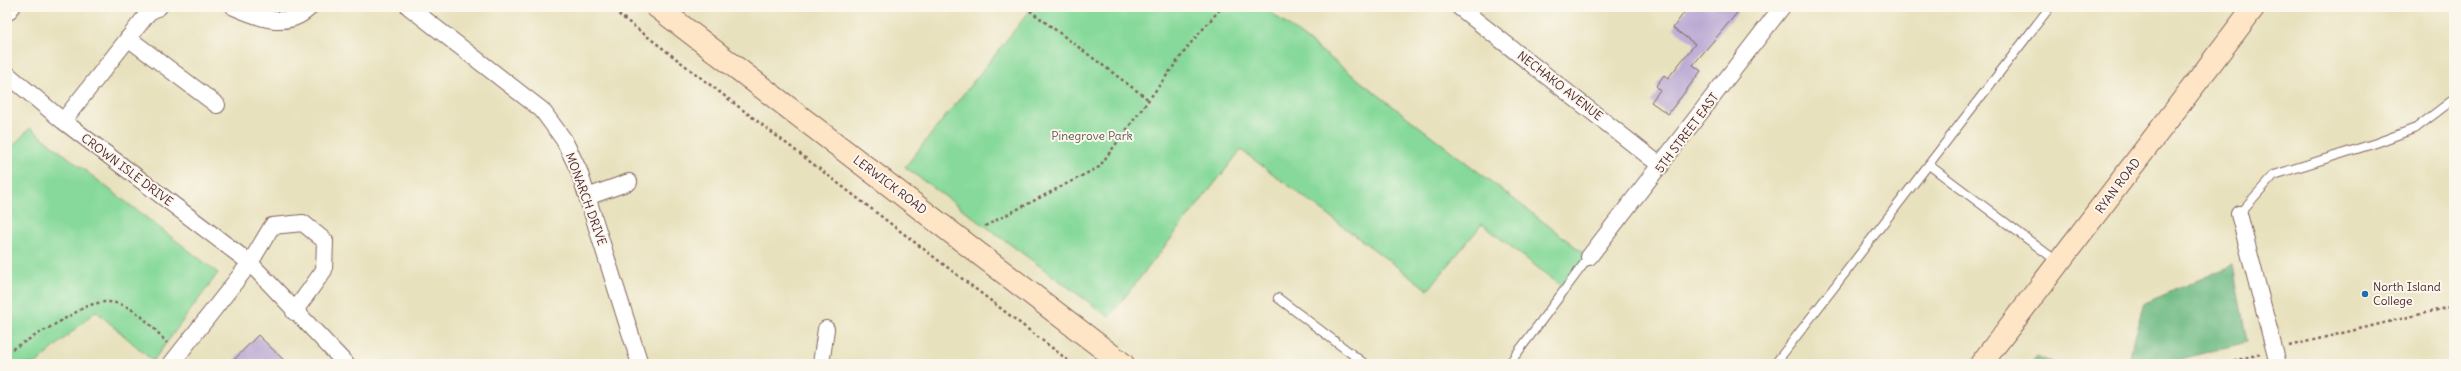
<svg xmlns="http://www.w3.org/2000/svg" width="2461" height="371" font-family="Delius,sans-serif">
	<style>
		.green { fill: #86d99a; stroke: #687c62 }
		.forest { fill: #6cb982; stroke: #5b6c56 }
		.building { fill: #bbaad4 }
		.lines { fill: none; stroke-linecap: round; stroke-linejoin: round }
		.service-casing { stroke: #81635e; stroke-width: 10 }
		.minor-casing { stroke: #81635e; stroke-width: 18 }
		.secondary-casing { stroke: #81635e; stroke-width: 24 }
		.path { stroke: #81635e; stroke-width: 2.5; stroke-dasharray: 3 3; stroke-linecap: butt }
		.service { stroke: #fff; stroke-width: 8 }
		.minor { stroke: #fff; stroke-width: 16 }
		.secondary { stroke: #fde5c5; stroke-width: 22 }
		.poi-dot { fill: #1f6fb2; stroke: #fbf7ec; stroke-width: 1.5 }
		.labels { text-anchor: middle; stroke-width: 4; stroke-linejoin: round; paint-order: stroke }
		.street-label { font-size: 12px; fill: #4a1f2b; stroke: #fbf7ec }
		.park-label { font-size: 12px; fill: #5c574c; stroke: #fbf7ec }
		.poi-label { font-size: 12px; fill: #4a1f2b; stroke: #fbf7ec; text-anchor: start }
	</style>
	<rect width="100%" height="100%" fill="#fbf7ec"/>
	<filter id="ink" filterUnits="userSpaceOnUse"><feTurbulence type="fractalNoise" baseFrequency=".025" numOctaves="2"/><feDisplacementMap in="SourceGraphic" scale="8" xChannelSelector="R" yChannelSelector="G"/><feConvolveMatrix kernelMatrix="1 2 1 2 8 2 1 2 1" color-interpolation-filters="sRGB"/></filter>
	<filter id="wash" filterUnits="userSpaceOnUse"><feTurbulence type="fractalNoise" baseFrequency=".012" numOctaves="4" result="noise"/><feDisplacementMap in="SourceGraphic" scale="16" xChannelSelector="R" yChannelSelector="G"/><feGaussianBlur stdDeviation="0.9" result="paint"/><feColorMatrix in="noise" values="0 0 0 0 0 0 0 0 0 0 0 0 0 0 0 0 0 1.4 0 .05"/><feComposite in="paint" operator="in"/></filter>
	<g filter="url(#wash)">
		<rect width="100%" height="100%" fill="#e8e1bd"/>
		<path class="green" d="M1033 7H1264L1589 257 1565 289 1482 224 1428 290 1241 150 1109 317 905 167Z
			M30 128 218 273 153 361 96 311 35 364H7V152Z"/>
		<path class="forest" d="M2233 265 2247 342 2161 364H2120L2128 361 2145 303Z
			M2036 356 2056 364H2030Z"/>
		<g id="blocks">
			<path class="building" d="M1688 7H1742L1693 65 1701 71 1668 114 1651 102 1660 90 1656 86 1664 75 1668 78 1695 44 1673 28Z
				M258 335 288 364H230Z"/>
		</g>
	</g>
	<g filter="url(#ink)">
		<use href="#blocks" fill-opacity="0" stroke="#81635e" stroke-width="1"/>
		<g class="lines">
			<defs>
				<path id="service" d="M1929 165 2058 262
					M2239 214 2274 175 2376 143 2416 128 2454 99
					M1278 298 1365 364
					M1509 364 1589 257
					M1775 364 2050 7"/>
				<path id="minor" d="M234 7C259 18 288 30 310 7
					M409 7 542 110 564 140 579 171 640 364
					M1459 7 1661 166
					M7 13 12 7
					M128 38 217 105
					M7 74 63 121 250 263 346 364
					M63 121 149 12 159 7
					M587 197 629 182
					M2239 214 2278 364
					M1589 257 1782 7
					M171 364 250 263 272 226 303 223 325 241 324 270 294 312
					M821 364 826 329"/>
				<path id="secondary" d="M657 7 1123 364
					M1981 364 2254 7"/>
			</defs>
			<use href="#service" class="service-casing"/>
			<use href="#minor" class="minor-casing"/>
			<use href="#secondary" class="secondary-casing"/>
			<path class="path" d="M609 7 1073 364
				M1025 7 1149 100
				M985 226 1099 167 1190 44 1222 7
				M2289 346 2454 306
				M7 352 85 307C122 291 144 317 167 343
				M2228 362 2260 354"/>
			<use href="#service" class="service"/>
			<use href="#minor" class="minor"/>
			<use href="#secondary" class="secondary"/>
		</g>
	</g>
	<circle class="poi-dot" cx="2365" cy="294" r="4"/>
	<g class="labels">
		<g class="street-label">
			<text transform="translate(1560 86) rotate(38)" y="4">NECHAKO AVENUE</text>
			<text transform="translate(1687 133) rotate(-53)" y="4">5TH STREET EAST</text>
			<text transform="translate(127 170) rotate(37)" y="4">CROWN ISLE DRIVE</text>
			<text transform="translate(890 185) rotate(37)" y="4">LERWICK ROAD</text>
			<text transform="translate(2118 186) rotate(-53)" y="4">RYAN ROAD</text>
			<text transform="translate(586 199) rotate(70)" y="4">MONARCH DRIVE</text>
		</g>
		<g class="park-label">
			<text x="1092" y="140">Pinegrove Park</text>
		</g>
		<g class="poi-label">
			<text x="2373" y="291">North Island<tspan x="2373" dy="14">College</tspan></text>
		</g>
	</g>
	<rect width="2461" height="371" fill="none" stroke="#fbf7ec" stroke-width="24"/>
</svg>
